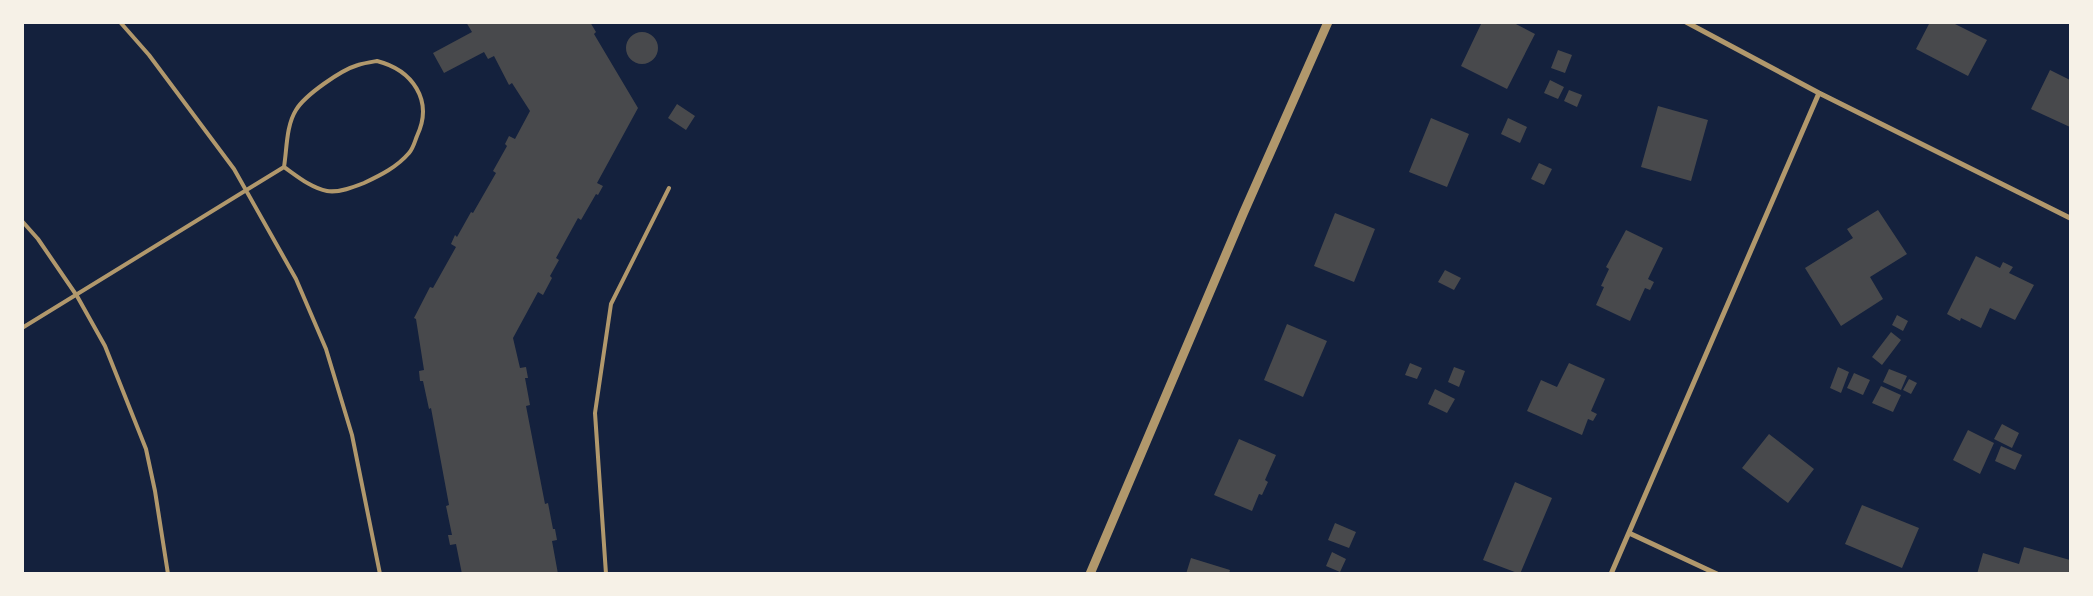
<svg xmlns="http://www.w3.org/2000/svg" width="2093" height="596" font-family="'IBM Plex Sans',sans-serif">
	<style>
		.building { fill: #48494c }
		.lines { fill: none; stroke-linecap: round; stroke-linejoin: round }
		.service { stroke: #b1986c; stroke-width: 4 }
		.minor { stroke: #b1986c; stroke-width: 5 }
		.tertiary { stroke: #b1986c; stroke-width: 9 }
	</style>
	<rect width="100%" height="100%" fill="#14213d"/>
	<path class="building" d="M466 22H590L596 32 594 34 638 108 597 183 603 186 598 195 596 194 581 220 578 218 556 258 559 260 550 276 552 278 543 295 538 292 513 338 520 368 526 367 528 378H525L530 405 526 406 545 504 548 503 553 529H555L557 540 552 541 558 574H462L456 544 450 545 448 535H452L446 506 449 505 431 408 429 409 423 381H420L419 371 424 370 416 319 414 318 430 287 433 288 456 247 451 244 455 235 457 237 471 212 473 213 496 173 493 171 507 146 505 144 509 136 515 139 530 111 512 83 509 85 494 56 488 59 484 52 444 73 433 53 472 32Z
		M1482 22H1512L1535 34 1507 89 1461 66Z
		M1930 22H1951L1987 40 1968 76 1916 49Z
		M626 48a16 16 0 1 1 32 0a16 16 0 1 1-32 0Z
		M1558 50 1572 55 1565 73 1551 68Z
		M2050 70 2070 80V127L2031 109Z
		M1550 80 1564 87 1558 99 1544 93Z
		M1569 90 1582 95 1577 107 1564 101Z
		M677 104 695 116 686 130 668 118Z
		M1658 106 1708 120 1691 181 1641 167Z
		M1431 118 1469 134 1447 187 1409 172Z
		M1508 118 1527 127 1520 143 1501 134Z
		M1539 163 1552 169 1544 185 1531 179Z
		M1878 210 1907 254 1870 277 1883 299 1841 326 1805 268 1853 238 1847 229Z
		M1335 213 1375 229 1354 282 1314 266Z
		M1626 230 1663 248 1648 279 1654 282 1650 290 1645 288 1630 321 1596 305 1604 287 1601 286 1609 269 1606 267Z
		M1976 256 2000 268 2003 262 2013 267 2009 273 2034 285 2015 320 1990 308 1981 328 1961 318 1960 321 1947 314Z
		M1445 270 1461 278 1454 290 1438 282Z
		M1897 315 1908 321 1903 331 1892 325Z
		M1287 324 1327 341 1303 397 1264 380Z
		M1891 332 1901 340 1882 365 1872 357Z
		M1410 363 1422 368 1417 379 1405 375Z
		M1569 363 1605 379 1591 411 1597 414 1593 421 1588 419 1582 435 1527 411 1541 380 1557 387Z
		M1454 367 1465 371 1459 387 1448 382Z
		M1838 367 1849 372 1841 393 1830 388Z
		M1889 369 1907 376 1901 390 1883 382Z
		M1854 373 1870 380 1863 395 1847 388Z
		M1909 379 1917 383 1911 394 1903 390Z
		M1881 386 1901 395 1893 412 1872 403Z
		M1435 389 1455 399 1447 413 1428 404Z
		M2002 424 2019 433 2012 448 1994 439Z
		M1968 430 1994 443 1980 474 1953 460Z
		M1769 434 1814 469 1788 503 1742 468Z
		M1239 439 1276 455 1265 480 1268 482 1262 495 1259 494 1252 511 1214 495Z
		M2001 446 2022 455 2015 470 1995 461Z
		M1515 482 1552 498 1520 574 1483 560Z
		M1862 505 1919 528 1902 568 1845 544Z
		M1335 523 1356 532 1349 548 1328 540Z
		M2024 547 2070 560 2069 574H1977L1983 553 2019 564Z
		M1332 552 1346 559 1340 572 1326 566Z
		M1191 558 1230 570 1229 574H1186Z"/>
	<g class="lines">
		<path class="service" d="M120 22 149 55 234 169 296 279 326 349 352 435 380 574
			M377 61C412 70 434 100 417 136 415 141 413 149 409 153 397 167 381 175 364 183 354 187 339 193 327 191 311 188 297 176 284 167 287 149 286 126 296 110 305 95 341 70 358 65 364 63 371 62 377 61Z
			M22 221 38 239 77 296 105 346 146 449 155 491 168 574
			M22 328 284 167
			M606 574 595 413 611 304 669 188"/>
		<path class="minor" d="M1686 22 1819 93 2070 218
			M1629 533 1717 574
			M1611 574 1819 93"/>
		<path class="tertiary" d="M1090 574 1243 214 1328 22"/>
	</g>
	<rect width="2093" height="596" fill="none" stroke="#f6f1e7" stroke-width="48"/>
</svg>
